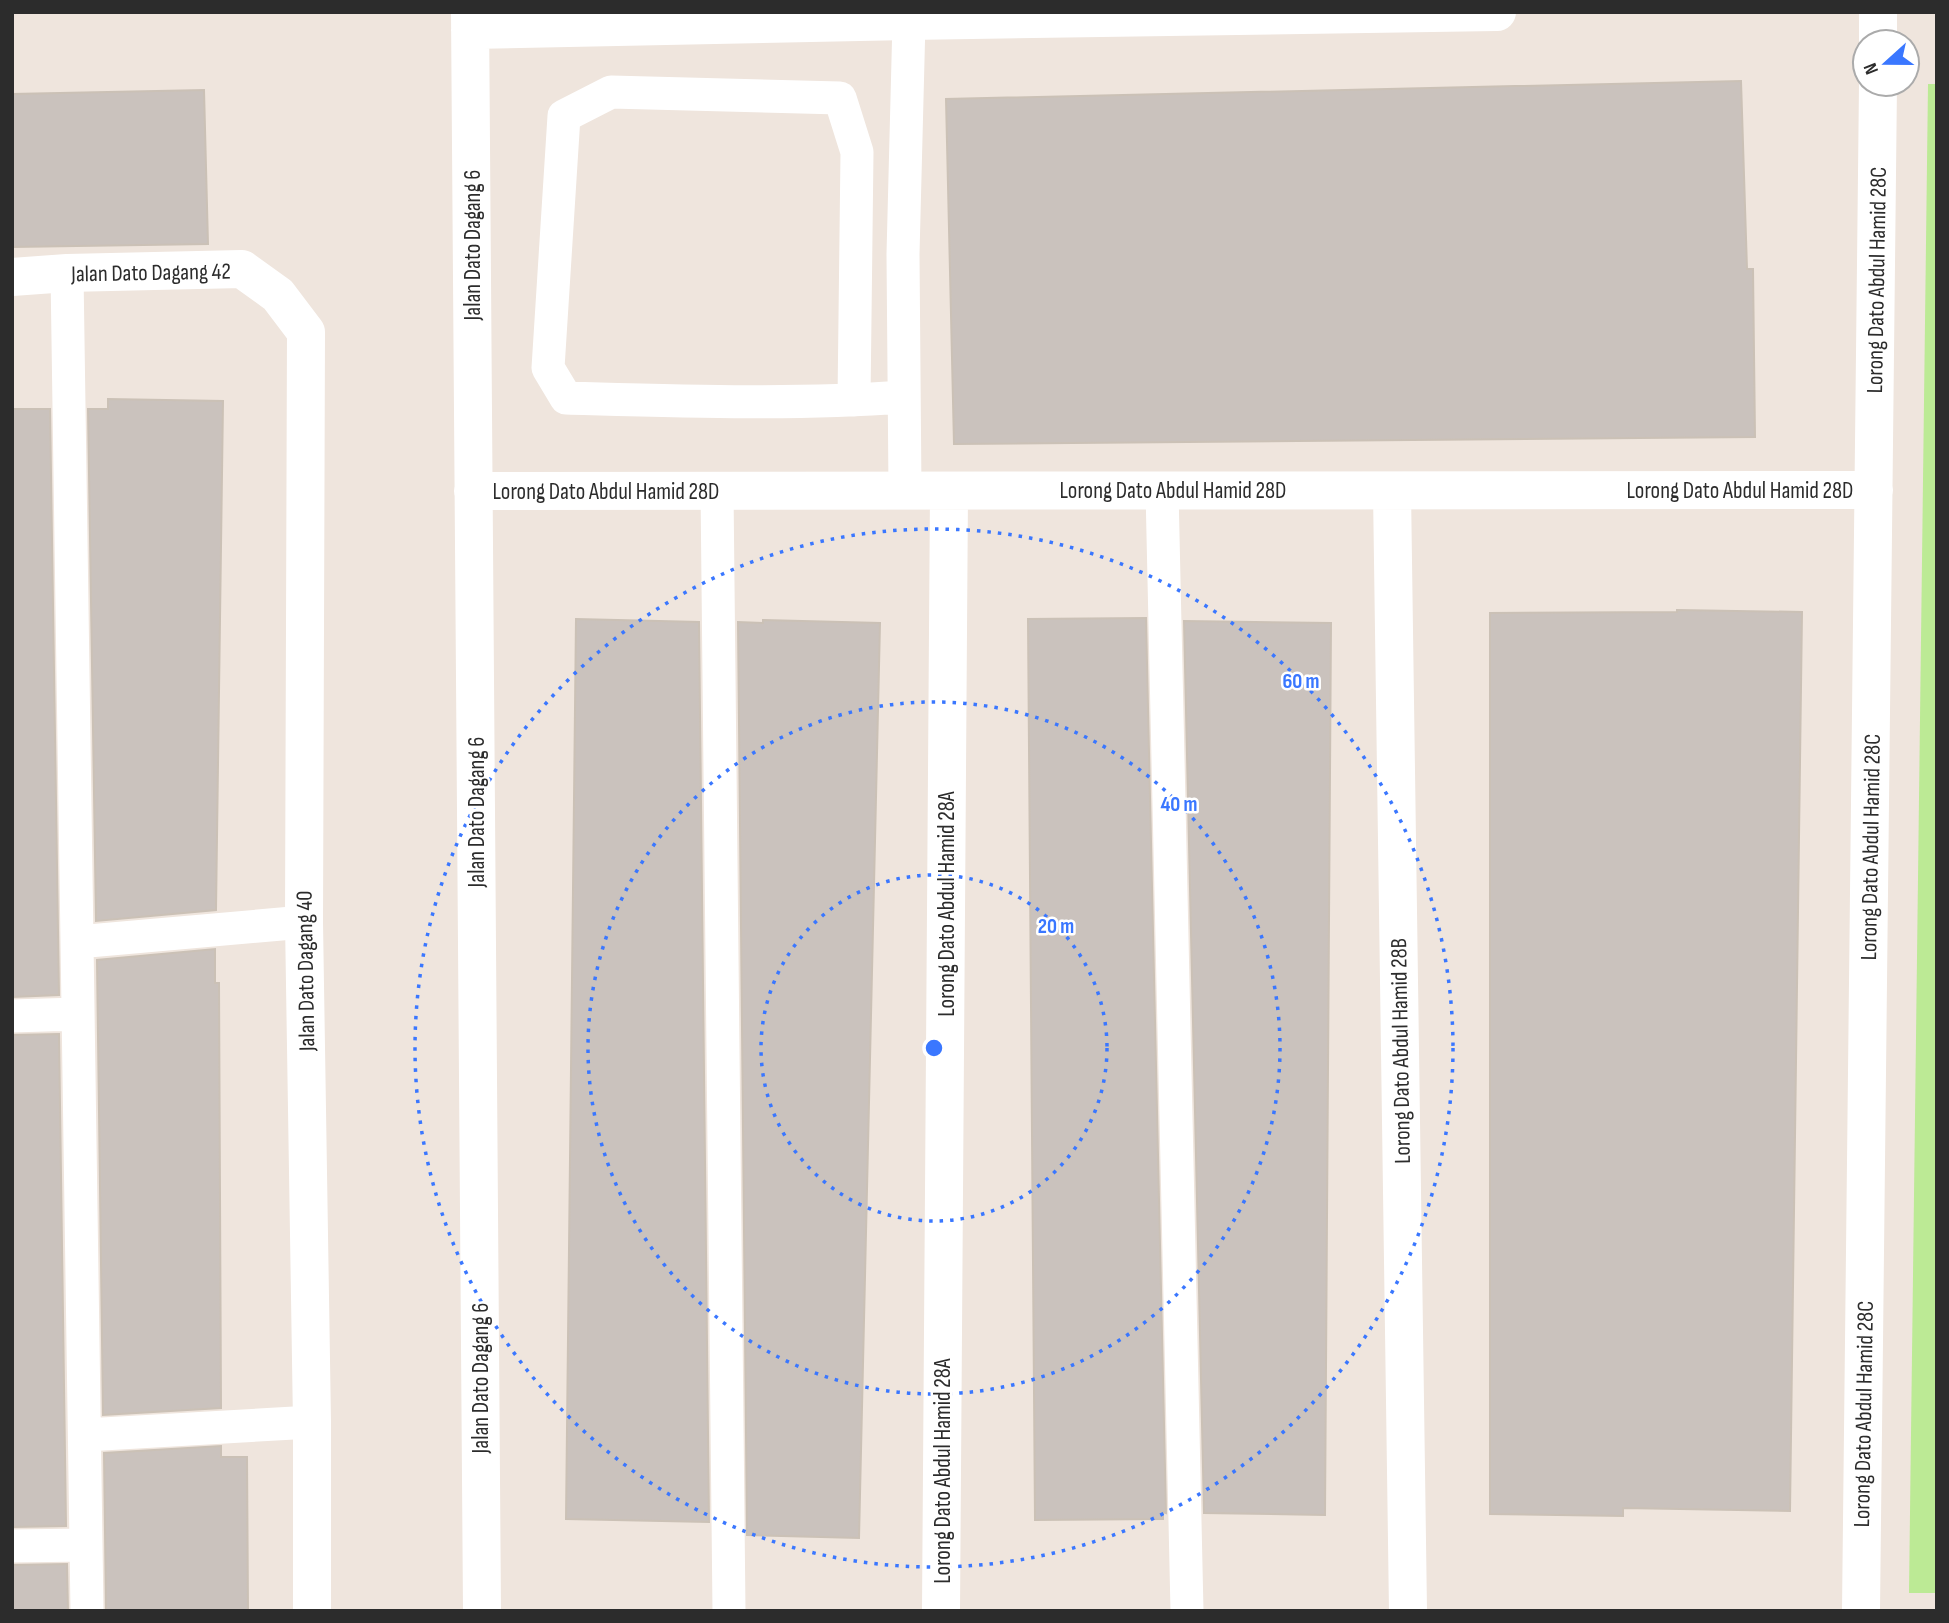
<svg xmlns="http://www.w3.org/2000/svg" width="1949" height="1623" font-family="'Sofia Sans Condensed',sans-serif">
	<style>
		.green { fill: #bcea95 }
		.building { fill: #cac2bd; stroke: #cbc1b6; stroke-width: 2 }
		.lines { fill: none; stroke-linecap: round; stroke-linejoin: round }
		.service { stroke: #fff; stroke-width: 33 }
		.minor { stroke: #fff; stroke-width: 38 }
		.ring { fill: none; stroke: #3a77ff; stroke-width: 3.5; stroke-dasharray: 3.5 7 }
		.labels { text-anchor: middle; stroke-width: 5; stroke-linejoin: round; paint-order: stroke }
		.street-label { font-size: 23px; fill: #2c2c2c; stroke: #fff }
		.centre { fill: #3a77ff; stroke: #fff; stroke-width: 3.5 }
		.ring-label { font-size: 21px; text-anchor: middle; font-weight: bold; fill: #3a77ff; stroke: #fff; stroke-width: 5; stroke-linejoin: round; paint-order: stroke }
	</style>
	<rect width="100%" height="100%" fill="#efe5dd"/>
	<path class="green" d="M1928 84H1937V1593H1909Z"/>
	<path class="building" d="M1741 81 1747 269H1753L1755 437 954 444 946 99Z
		M204 90 208 244 12 247V94Z
		M108 399 223 401 216 910 96 921 88 409H108Z
		M12 409H50L59 995 12 997Z
		M1677 610 1802 612 1790 1511 1623 1508V1516L1490 1514V613L1677 612Z
		M1146 618 1166 1513 1163 1512V1519L1035 1520 1028 619Z
		M576 619 699 622 709 1522 566 1519Z
		M763 620 880 623 859 1538 747 1535 738 622 763 623Z
		M1184 621 1331 623 1325 1515 1204 1513Z
		M215 949V983H219L221 1408 103 1415 97 960Z
		M59 1034 66 1526 12 1527V1035Z
		M221 1446V1457H247L248 1611H106L104 1453Z
		M67 1564 68 1611H12V1565Z"/>
	<g class="lines">
		<path class="service" d="M67 273 87 1611
			M854 400 857 152 840 98 611 92 564 116 548 368 566 398C679 401 792 405 904 397
			M717 490 729 1611
			M905 490 903 254 909 21
			M1162 490 1187 1611
			M77 942 304 922
			M12 1016 78 1014
			M85 1435 312 1422
			M12 1546 86 1545"/>
		<path class="minor" d="M470 12 482 1611
			M470 30 909 21 1497 12
			M1878 42V12
			M12 277 67 273 242 269 278 295 306 332 304 922 312 1422V1611
			M473 491 1874 490
			M1392 491 1408 1611
			M941 1611 949 491
			M1861 1611 1878 84"/>
	</g>
	<g class="ring">
		<circle cx="934" cy="1048" r="173"/>
		<circle cx="934" cy="1048" r="346"/>
		<circle cx="934" cy="1048" r="519"/>
	</g>
	<g class="labels">
		<g class="street-label">
			<text transform="translate(472 245) rotate(-90)" y="8">Jalan Dato Dagang 6</text>
			<text transform="translate(151 272) rotate(-1)" y="8">Jalan Dato Dagang 42</text>
			<text transform="translate(1876 280) rotate(-89)" y="8">Lorong Dato Abdul Hamid 28C</text>
			<text x="1173" y="498">Lorong Dato Abdul Hamid 28D</text>
			<text x="1740" y="498">Lorong Dato Abdul Hamid 28D</text>
			<text x="606" y="499">Lorong Dato Abdul Hamid 28D</text>
			<text transform="translate(476 812) rotate(-90)" y="8">Jalan Dato Dagang 6</text>
			<text transform="translate(1870 847) rotate(-89)" y="8">Lorong Dato Abdul Hamid 28C</text>
			<text transform="translate(946 904) rotate(-90)" y="8">Lorong Dato Abdul Hamid 28A</text>
			<text transform="translate(305 971) rotate(-91)" y="8">Jalan Dato Dagang 40</text>
			<text transform="translate(1400 1051) rotate(-91)" y="8">Lorong Dato Abdul Hamid 28B</text>
			<text transform="translate(480 1378) rotate(-90)" y="8">Jalan Dato Dagang 6</text>
			<text transform="translate(1863 1414) rotate(-89)" y="8">Lorong Dato Abdul Hamid 28C</text>
			<text transform="translate(942 1471) rotate(-90)" y="8">Lorong Dato Abdul Hamid 28A</text>
		</g>
	</g>
	<circle cx="934" cy="1048" r="10" class="centre"/>
	<g class="ring-label">
		<text x="1301" y="688">60 m</text>
		<text x="1179" y="811">40 m</text>
		<text x="1056" y="933">20 m</text>
	</g>
	<rect width="1949" height="1623" fill="none" stroke="#2c2c2c" stroke-width="28"/>
	<g transform="translate(1886 63) rotate(249)"><circle r="33" fill="#ffffff" stroke="#ababab" stroke-width="2"/>
	<path d="M0-5L12 26L0 18L-12 26Z" fill="#3a77ff"/>
	<text y="-10" font-size="19" font-weight="bold" text-anchor="middle" fill="#2c2c2c">N</text>
	</g>
</svg>
